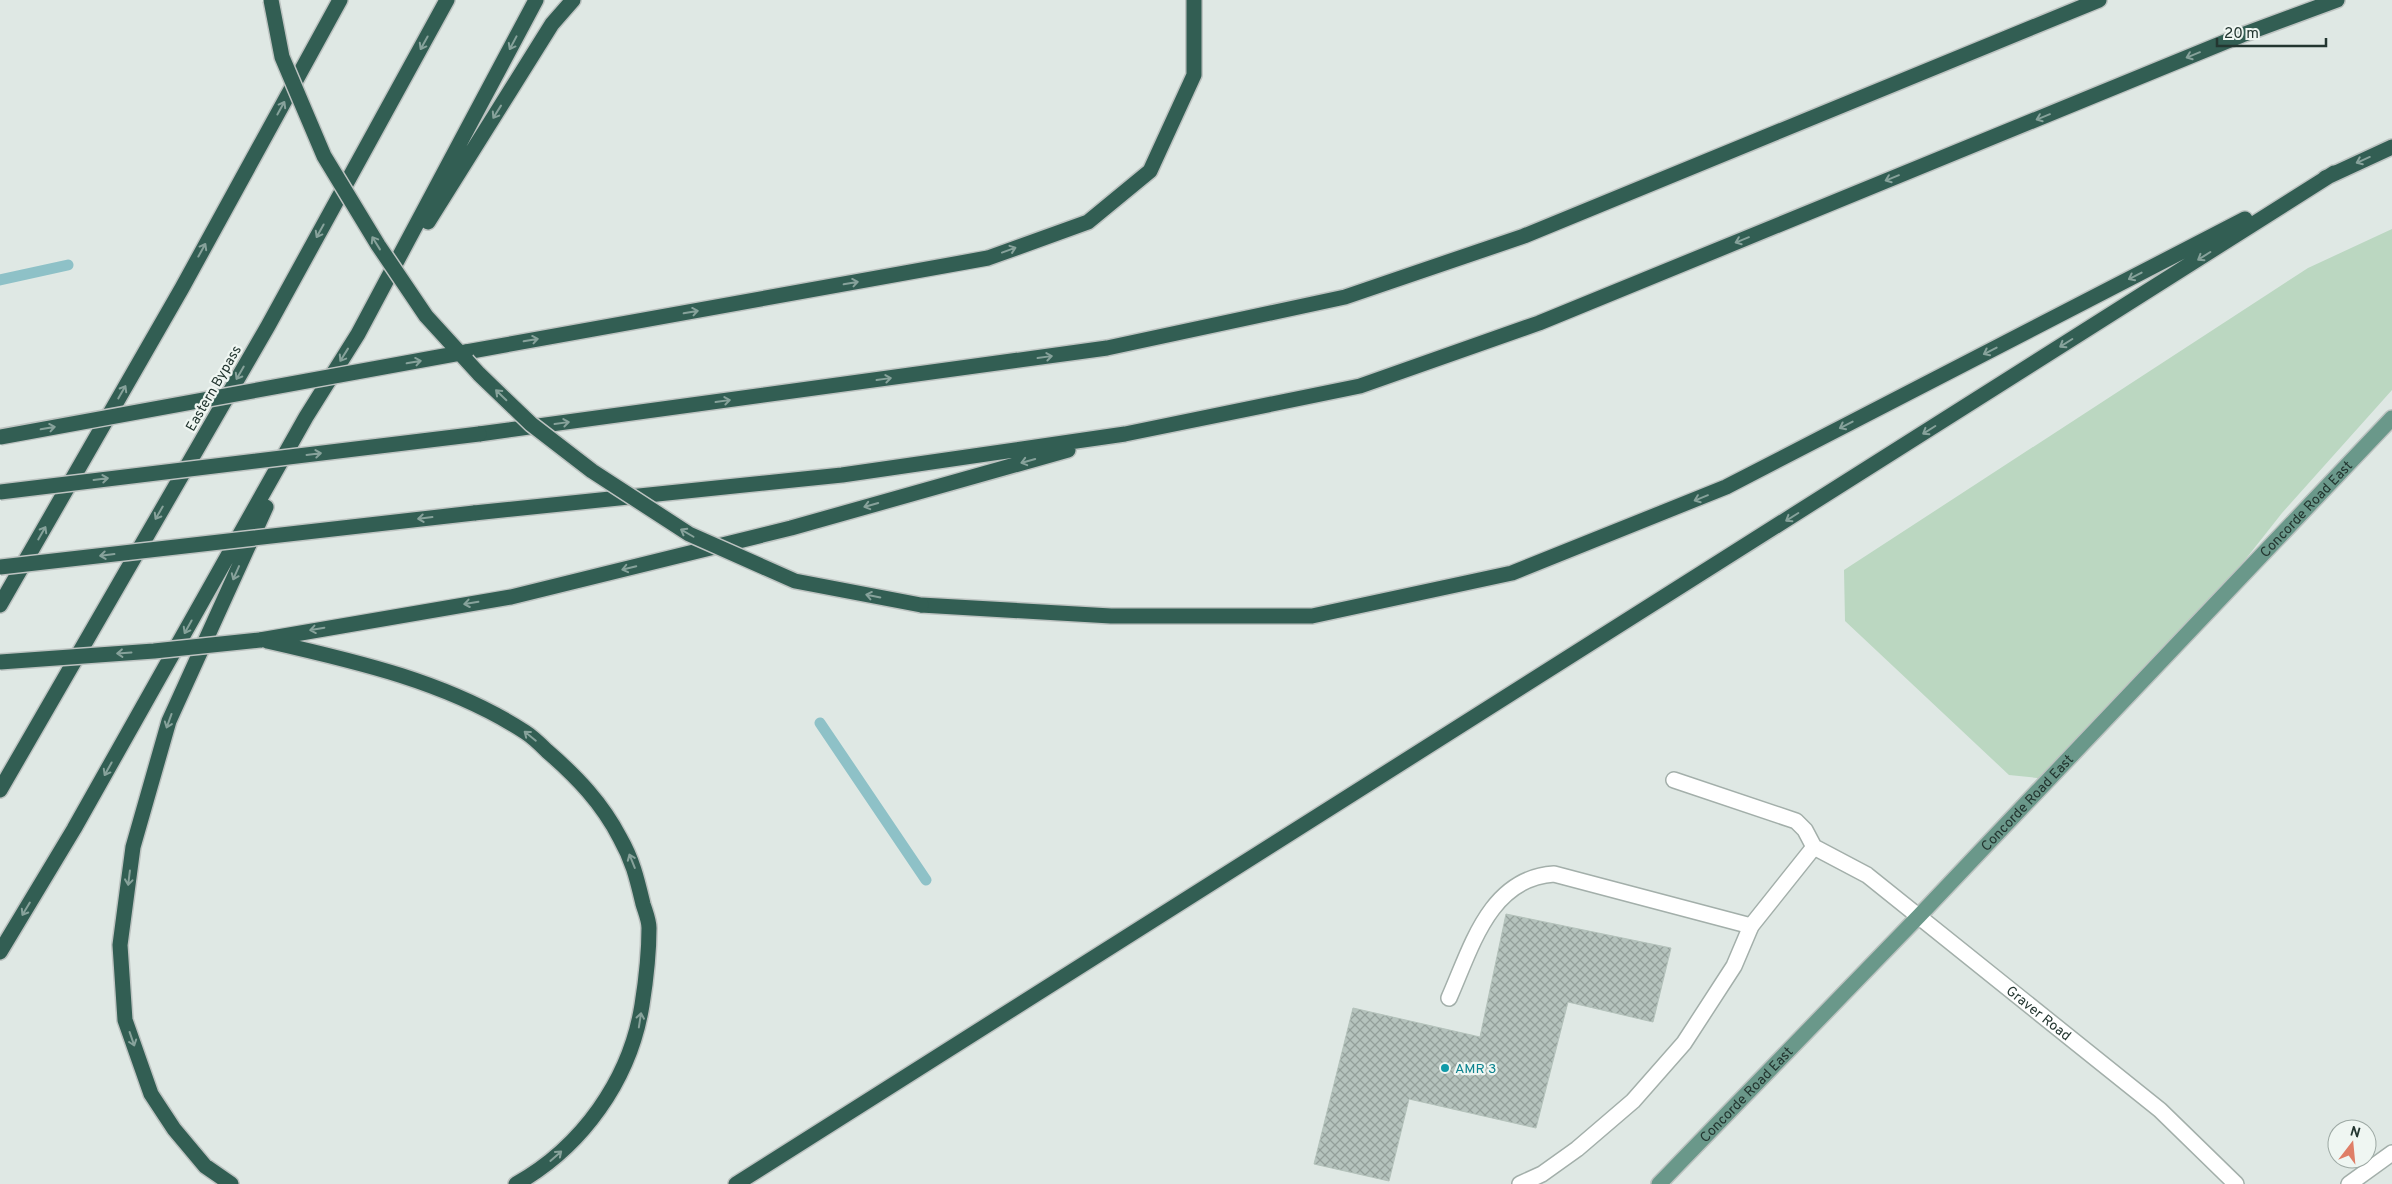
<svg xmlns="http://www.w3.org/2000/svg" width="2392" height="1184" font-family="Overpass,sans-serif">
	<style>
		.green { fill: #bbd7c1 }
		.lines { fill: none; stroke-linecap: round; stroke-linejoin: round }
		.stream { stroke: #8ec1c7; stroke-width: 11 }
		.building { fill: url(#building-cross-hatch); stroke: #b3c1ba }
		.minor-casing { stroke: #a3afaa; stroke-width: 18 }
		.major-casing { stroke: #bdc3c1; stroke-width: 18 }
		.highway-casing { stroke: #bdc3c1; stroke-width: 18 }
		.minor { stroke: #fff; stroke-width: 15 }
		.major { stroke: #6a988a; stroke-width: 15 }
		.highway { stroke: #325e53; stroke-width: 15 }
		.highway-bridge-casing { stroke: #bdc3c1; stroke-width: 18; stroke-linecap: butt }
		.highway-bridge { stroke: #325e53; stroke-width: 15 }
		.oneway { stroke: #87a29b }
		.culture-dot { fill: #0f9aa8; stroke: #eff6f2; stroke-width: 2 }
		.labels { text-anchor: middle; stroke-width: 4.5; stroke-linejoin: round; paint-order: stroke }
		.street-label { font-size: 14px; fill: #233630; stroke: #eff6f2 }
		.culture-label { font-size: 14px; fill: #0d838f; stroke: #eff6f2; text-anchor: start }
	</style>
	<defs>
		<pattern id="building-cross-hatch" width="8" height="8" patternUnits="userSpaceOnUse" patternTransform="scale(1.25)"><rect width="8" height="8" fill="#b5c3bd"/><path d="M0 0l8 8M0 8l8-8" fill="none" stroke="#939f9a"/></pattern>
	</defs>
	<rect width="100%" height="100%" fill="#dfe8e4"/>
	<path class="green" d="M2392 229V390L2282 513 2170 655 2057 780 2009 775 1845 621 1844 570 2308 268Z"/>
	<g class="lines">
		<path class="stream" d="M0 280 68 265
			M820 723 926 880"/>
	</g>
	<path class="building" d="M1506 914 1671 948 1653 1022 1568 1002 1536 1128 1409 1099 1389 1181 1314 1164 1353 1008 1480 1037Z"/>
	<g class="lines">
		<defs>
			<g id="minor">
				<path id="s1" d="M1674 780 1796 821 1805 830 1814 847 1867 875 2160 1110 2236 1184"/>
				<path d="M1449 998C1471 949 1489 878 1554 874L1751 926"/>
				<path d="M1520 1184 1542 1174 1577 1149 1633 1101 1684 1043 1734 966 1751 926 1814 847"/>
				<path d="M2349 1184 2392 1153"/>
			</g>
			<g id="major">
				<path id="s2" d="M1659 1184 1919 916 2392 418"/>
			</g>
			<path id="highway" d="M2325 178 2392 147
				M428 222 552 24 573 0
				M466 352 988 258 1088 222 1150 171 1194 75V0
				M479 434 1107 348 1345 297 1524 236 2099 0
				M474 513 842 475 1125 434 1360 386 1539 323 2242 35 2337 0
				M0 605 182 288 340 0
				M921 605 1111 616H1312L1512 573 1726 487 2245 219
				M260 640 511 597 791 528 1068 450
				M267 641C355 661 448 682 525 732 533 737 540 744 547 751 577 777 602 803 620 838 633 861 637 879 643 904 645 911 649 920 649 928 649 953 646 980 642 1005 630 1080 582 1147 516 1184
				M0 790 268 326 447 0
				M0 952 74 829 306 417 358 334 536 0
				M231 1184 205 1166 174 1129 151 1094 125 1020 120 945 133 847 169 721 266 507
				M736 1184 2334 173"/>
		</defs>
		<use href="#minor" class="minor-casing"/>
		<use href="#major" class="major-casing"/>
		<use href="#highway" class="highway-casing"/>
		<use href="#minor" class="minor"/>
		<use href="#major" class="major"/>
		<use href="#highway" class="highway"/>
		<defs>
			<path id="highway-bridge" d="M271 0 282 57 324 156 378 245 426 316 479 374 531 424 592 471 689 534 795 581 921 605
				M0 437 466 352
				M0 492 479 434
				M0 567 474 513
				M0 662 154 651 260 640"/>
		</defs>
		<use href="#highway-bridge" class="highway-bridge-casing"/>
		<use href="#highway-bridge" class="highway-bridge"/>
	</g>
	<defs><path id="oneway-shaft" d="M-6 0H5M1.5-3L5.5 0L1.5 3" fill="none" stroke-width="1.6" stroke-linecap="round" stroke-linejoin="round" transform="scale(1.25)"/></defs>
	<g class="oneway">
		<use href="#oneway-shaft" transform="translate(424 43) rotate(119)"/>
		<use href="#oneway-shaft" transform="translate(513 43) rotate(118)"/>
		<use href="#oneway-shaft" transform="translate(2193 55) rotate(158)"/>
		<use href="#oneway-shaft" transform="translate(281 108) rotate(-61)"/>
		<use href="#oneway-shaft" transform="translate(497 112) rotate(122)"/>
		<use href="#oneway-shaft" transform="translate(2043 117) rotate(158)"/>
		<use href="#oneway-shaft" transform="translate(2363 160) rotate(156)"/>
		<use href="#oneway-shaft" transform="translate(1892 178) rotate(158)"/>
		<use href="#oneway-shaft" transform="translate(320 231) rotate(119)"/>
		<use href="#oneway-shaft" transform="translate(1742 240) rotate(158)"/>
		<use href="#oneway-shaft" transform="translate(376 243) rotate(-122)"/>
		<use href="#oneway-shaft" transform="translate(202 250) rotate(-61)"/>
		<use href="#oneway-shaft" transform="translate(1009 250) rotate(-20)"/>
		<use href="#oneway-shaft" transform="translate(2204 256) rotate(148)"/>
		<use href="#oneway-shaft" transform="translate(2135 276) rotate(153)"/>
		<use href="#oneway-shaft" transform="translate(851 283) rotate(-10)"/>
		<use href="#oneway-shaft" transform="translate(691 312) rotate(-10)"/>
		<use href="#oneway-shaft" transform="translate(531 340) rotate(-10)"/>
		<use href="#oneway-shaft" transform="translate(2066 343) rotate(148)"/>
		<use href="#oneway-shaft" transform="translate(1990 351) rotate(153)"/>
		<use href="#oneway-shaft" transform="translate(344 355) rotate(122)"/>
		<use href="#oneway-shaft" transform="translate(1045 357) rotate(-8)"/>
		<use href="#oneway-shaft" transform="translate(414 362) rotate(-10)"/>
		<use href="#oneway-shaft" transform="translate(240 373) rotate(120)"/>
		<use href="#oneway-shaft" transform="translate(884 379) rotate(-8)"/>
		<use href="#oneway-shaft" transform="translate(122 392) rotate(-60)"/>
		<use href="#oneway-shaft" transform="translate(501 395) rotate(-136)"/>
		<use href="#oneway-shaft" transform="translate(723 401) rotate(-8)"/>
		<use href="#oneway-shaft" transform="translate(562 423) rotate(-8)"/>
		<use href="#oneway-shaft" transform="translate(1846 425) rotate(153)"/>
		<use href="#oneway-shaft" transform="translate(48 428) rotate(-10)"/>
		<use href="#oneway-shaft" transform="translate(1929 430) rotate(148)"/>
		<use href="#oneway-shaft" transform="translate(314 454) rotate(-7)"/>
		<use href="#oneway-shaft" transform="translate(1028 461) rotate(164)"/>
		<use href="#oneway-shaft" transform="translate(101 479) rotate(-7)"/>
		<use href="#oneway-shaft" transform="translate(1701 498) rotate(158)"/>
		<use href="#oneway-shaft" transform="translate(871 505) rotate(164)"/>
		<use href="#oneway-shaft" transform="translate(159 513) rotate(120)"/>
		<use href="#oneway-shaft" transform="translate(1792 517) rotate(148)"/>
		<use href="#oneway-shaft" transform="translate(425 518) rotate(173)"/>
		<use href="#oneway-shaft" transform="translate(42 533) rotate(-60)"/>
		<use href="#oneway-shaft" transform="translate(687 533) rotate(-150)"/>
		<use href="#oneway-shaft" transform="translate(107 555) rotate(173)"/>
		<use href="#oneway-shaft" transform="translate(629 568) rotate(166)"/>
		<use href="#oneway-shaft" transform="translate(236 573) rotate(114)"/>
		<use href="#oneway-shaft" transform="translate(873 596) rotate(-169)"/>
		<use href="#oneway-shaft" transform="translate(471 603) rotate(171)"/>
		<use href="#oneway-shaft" transform="translate(188 627) rotate(119)"/>
		<use href="#oneway-shaft" transform="translate(317 629) rotate(170)"/>
		<use href="#oneway-shaft" transform="translate(124 653) rotate(176)"/>
		<use href="#oneway-shaft" transform="translate(169 721) rotate(110)"/>
		<use href="#oneway-shaft" transform="translate(530 736) rotate(-141)"/>
		<use href="#oneway-shaft" transform="translate(108 769) rotate(119)"/>
		<use href="#oneway-shaft" transform="translate(632 861) rotate(-112)"/>
		<use href="#oneway-shaft" transform="translate(129 878) rotate(97)"/>
		<use href="#oneway-shaft" transform="translate(26 909) rotate(121)"/>
		<use href="#oneway-shaft" transform="translate(640 1020) rotate(-81)"/>
		<use href="#oneway-shaft" transform="translate(132 1039) rotate(71)"/>
		<use href="#oneway-shaft" transform="translate(556 1156) rotate(-41)"/>
	</g>
	<circle class="culture-dot" cx="1445" cy="1068" r="5"/>
	<g class="labels">
		<g class="street-label">
			<text transform="translate(213 388) rotate(-60)" y="5">Eastern Bypass</text>
			<text dy="5" stroke="none"><textPath href="#s2" startOffset="935">Concorde Road East</textPath></text>
			<text dy="5" stroke="none"><textPath href="#s2" startOffset="530">Concorde Road East</textPath></text>
			<text dy="5" stroke="none"><textPath href="#s1" startOffset="441">Graver Road</textPath></text>
			<text dy="5" stroke="none"><textPath href="#s2" startOffset="125">Concorde Road East</textPath></text>
		</g>
		<g class="culture-label">
			<text x="1455" y="1073">AMR 3</text>
		</g>
	</g>
	<g transform="translate(2352 1144) rotate(16)"><circle r="24" fill="#eff6f2" stroke="#9da9a4"/>
	<path d="M0-4L9 19L0 12L-9 19Z" fill="#df7e67"/>
	<text y="-8" font-size="14" font-weight="bold" text-anchor="middle" fill="#233630">N</text>
	</g>
	<path d="M2217 38v8h109v-8" fill="none" stroke="#233630" stroke-width="2.5"/>
	<text x="2224" y="38" font-size="15" fill="#233630" stroke="#eff6f2" stroke-width="4" paint-order="stroke">20 m</text>
</svg>
